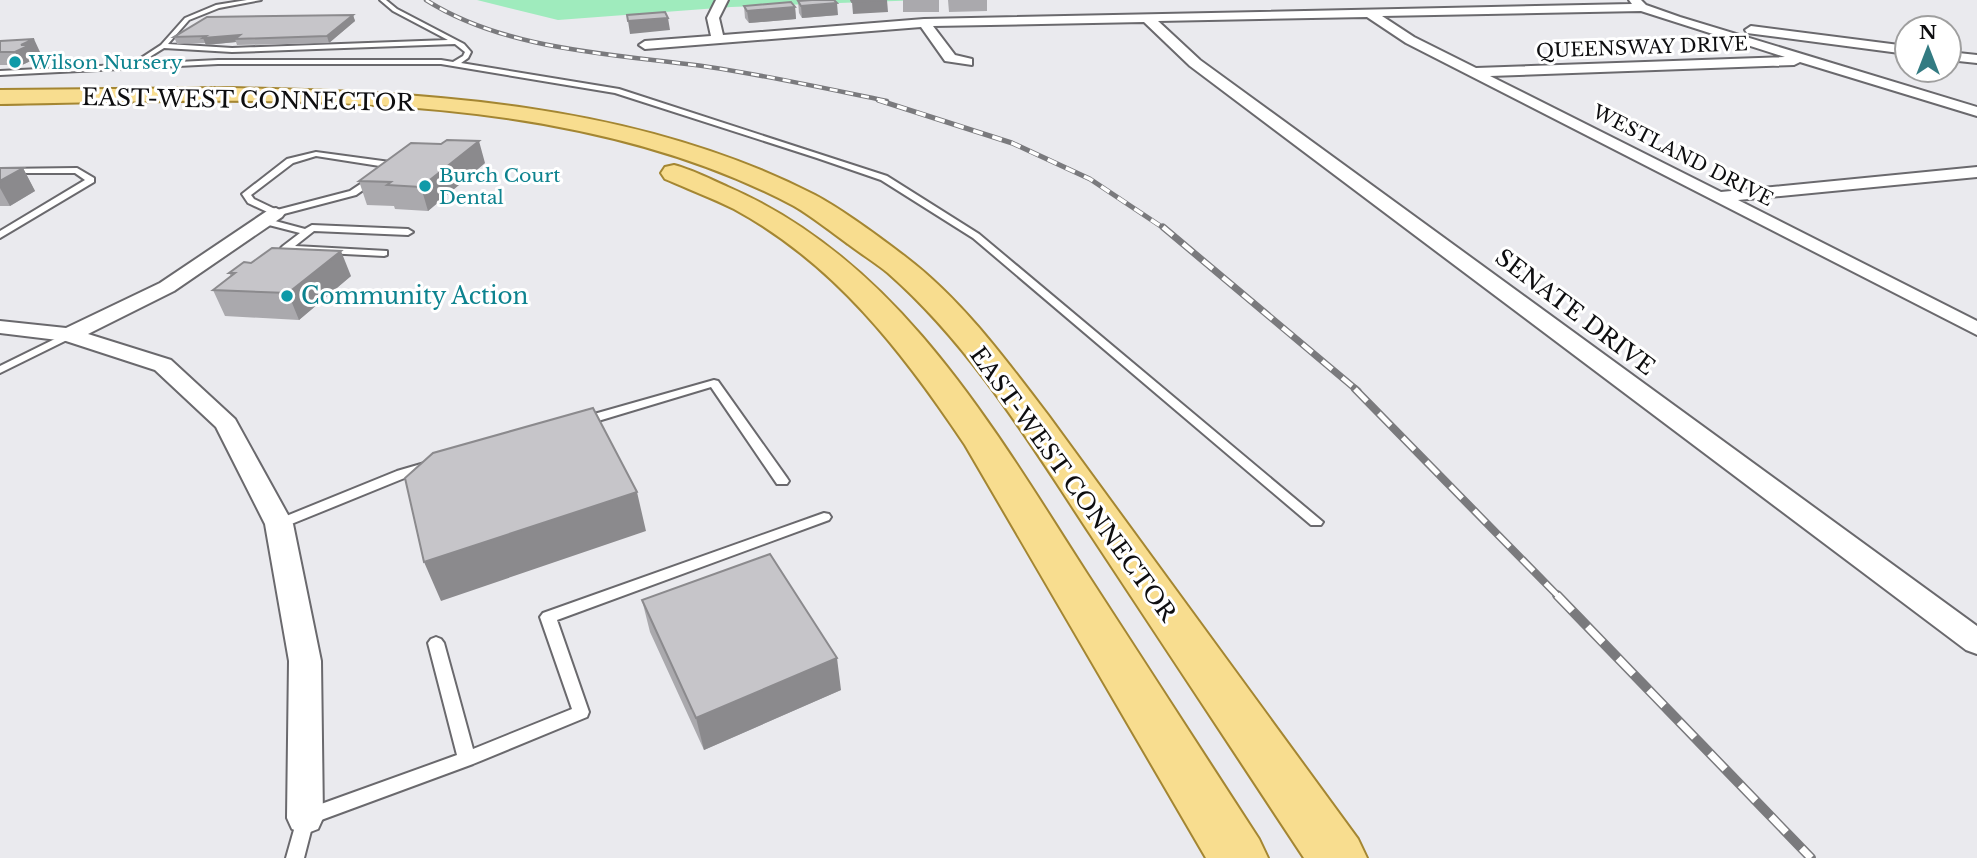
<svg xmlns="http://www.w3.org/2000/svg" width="1977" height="858" font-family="'Libre Baskerville',serif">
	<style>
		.green { fill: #9febbd }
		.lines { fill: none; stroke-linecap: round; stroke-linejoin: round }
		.lane-casing { stroke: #6a696d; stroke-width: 4 }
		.street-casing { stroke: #6a696d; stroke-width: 4 }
		.primary-casing { stroke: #a48632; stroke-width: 4 }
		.lane { fill: #fff; fill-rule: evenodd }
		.street { fill: #fff; fill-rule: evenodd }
		.primary { fill: #f8dd8f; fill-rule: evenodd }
		.rail-far4-casing { stroke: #7a7a7d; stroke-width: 4.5 }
		.rail-far3-casing { stroke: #7a7a7d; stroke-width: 5 }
		.rail-far2-casing { stroke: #7a7a7d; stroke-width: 7 }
		.rail-far1-casing { stroke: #7a7a7d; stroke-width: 8 }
		.rail-casing { stroke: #7a7a7d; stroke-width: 10 }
		.rail-far4 { stroke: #fff; stroke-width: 2.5; stroke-dasharray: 8; stroke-linecap: butt }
		.rail-far3 { stroke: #fff; stroke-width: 3.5; stroke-dasharray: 10; stroke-linecap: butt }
		.rail-far2 { stroke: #fff; stroke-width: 4.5; stroke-dasharray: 13; stroke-linecap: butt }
		.rail-far1 { stroke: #fff; stroke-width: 5; stroke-dasharray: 17; stroke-linecap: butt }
		.rail { stroke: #fff; stroke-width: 7; stroke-dasharray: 22; stroke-linecap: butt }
		.wall { fill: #aaa9ad }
		.shaded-wall { fill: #8b8a8d }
		.building { fill: #c6c5c9; stroke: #8b8a8d; stroke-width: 2 }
		.culture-dot { fill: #0f9aa8; stroke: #fff; stroke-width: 2.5 }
		.labels { text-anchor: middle; stroke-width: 6; stroke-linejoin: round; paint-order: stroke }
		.far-street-label { font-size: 19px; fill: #0e0e10; stroke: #fff }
		.far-culture-label { font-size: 19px; fill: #0d838f; stroke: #fff; text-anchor: start }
		.street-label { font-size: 23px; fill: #0e0e10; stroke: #fff }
		.culture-label { font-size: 23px; fill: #0d838f; stroke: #fff; text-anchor: start }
	</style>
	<rect width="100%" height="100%" fill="#eaeaee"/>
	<path class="green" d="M477 0H923L731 7 558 20Z"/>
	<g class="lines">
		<defs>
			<path id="lane" d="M247 0H261L219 8 189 20 168 44 232 48 448 40 393 11 380 0H386L397 9 464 44 471 52 468 58 461 63 619 89 887 176 979 234 1323 522 1321 525H1311L973 238 881 180 817 158 615 93 441 64H218L0 75V71L218 60H441L453 62 463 56 465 52 455 44 232 52 164 48 140 63 135 62 161 45 185 18 216 5Z
				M316 152 390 162 394 164V168L356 195 276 216 248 203 242 194 287 159ZM316 156 386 167 350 191 277 210 254 199 251 195 293 163Z
				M77 168 94 178V182L0 238V231L85 180 75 173H0V169Z
				M264 218 305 229 312 225 408 229 413 232 408 235 314 231 295 246 387 251V255L384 256 286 251 281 248 283 246 300 233 261 223 259 221Z
				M69 332 73 333 74 335 73 337 0 373V366Z
				M714 380 718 381 787 478 789 481 787 484H777L711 387 588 424 584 425 578 421 580 418Z
				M428 462 433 463 434 466 433 469 407 477 284 527H274L272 524 274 521 397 471Z
				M824 513 829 514 831 517 829 520 557 620 589 712 587 717 473 764 313 823 304 858H286L299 812 457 755 428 643 431 639 436 637 441 639 444 643 473 749 572 709 540 617 543 613Z"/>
			<path id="street" d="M716 0H728L719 18 723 35 924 19 1632 4 1629 0H1641L1646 5 1680 17 1977 107V116L1800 62 1794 65 1490 76 1721 192 1977 167V177L1738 200 1977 321V335L1406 43 1367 17 1158 21 1200 60 1977 626V654L1966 650 1190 66 1144 22 933 26 955 55 972 59V65L945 61 921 27 645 49 639 45 645 41 711 36 707 18ZM1641 11 1785 57 1476 68 1414 37 1382 16Z
				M1751 26 1907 46V54L1747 33 1745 30Z
				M1949 52 1977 55V63L1949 60Z
				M276 208 285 213 282 217 174 291 88 334 171 360 235 419 293 524 321 661 323 818 318 829 305 834 292 829 287 818 289 661 265 524 216 427 155 370 66 341 0 333V321L66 328 160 283 270 209Z"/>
			<path id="primary" d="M226 88C425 92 634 102 815 195 843 210 881 238 907 258 962 300 1006 360 1048 415L1358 839 1367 858H1304C1233 750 1161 642 1090 534 1030 443 971 346 888 273 876 263 861 254 848 244 831 232 813 217 794 206 560 82 257 100 0 104V90Z
				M674 165C693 170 710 179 728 187 897 260 991 424 1086 572 1144 661 1201 750 1259 839L1268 858H1206L965 445C903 352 834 263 734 209 712 198 688 189 665 179L661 173 665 167Z"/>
		</defs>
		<use href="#lane" class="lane-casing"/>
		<use href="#street" class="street-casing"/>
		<use href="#primary" class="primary-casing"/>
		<use href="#lane" class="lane"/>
		<use href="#street" class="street"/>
		<use href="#primary" class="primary"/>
		<defs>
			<path id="rail-far4" d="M426 0C506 51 616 54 709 67 769 76 828 89 887 101"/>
			<path id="rail-far3" d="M878 100 1012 143 1090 179 1165 229"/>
			<path id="rail-far2" d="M1163 227 1358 391"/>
			<path id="rail-far1" d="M1355 389 1559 597"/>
			<path id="rail" d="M1557 595 1811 858"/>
		</defs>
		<use href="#rail-far4" class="rail-far4-casing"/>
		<use href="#rail-far3" class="rail-far3-casing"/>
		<use href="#rail-far2" class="rail-far2-casing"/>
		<use href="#rail-far1" class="rail-far1-casing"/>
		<use href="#rail" class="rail-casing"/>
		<use href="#rail-far4" class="rail-far4"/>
		<use href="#rail-far3" class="rail-far3"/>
		<use href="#rail-far2" class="rail-far2"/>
		<use href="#rail-far1" class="rail-far1"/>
		<use href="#rail" class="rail"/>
	</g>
	<path class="wall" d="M903 0H939V12H903Z
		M948 0H987V11L949 12Z
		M798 1 838 15 802 18 799 13Z
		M744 6 795 7 796 19 749 23 745 18Z
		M353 15 355 21 329 43 237 45 236 42 206 45 205 43 177 44 174 37Z
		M0 41 40 52 35 54 37 58 22 65H0Z
		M485 163 428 211 395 209 394 206 367 205 359 181Z
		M0 168H23L35 191 10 206H0Z
		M229 273 351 276 299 320 225 316 213 290 231 276Z
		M642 600 841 690 704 750 650 632Z"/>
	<path class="shaded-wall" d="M887 0 888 12 853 14 852 2Z
		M837 3 838 15 802 18 801 6Z
		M795 7 796 19 749 23 747 11Z
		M353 15 355 21 329 43 327 36Z
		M668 18 670 30 630 34 628 21Z
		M240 35 235 39 236 42 206 45 203 38Z
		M34 39 40 52 35 54 37 58 22 65 15 52 21 45Z
		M479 141 485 163 428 211 421 187Z
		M23 168 35 191 10 206 0 188V181Z
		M341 251 351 276 299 320 288 293Z
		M637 492 646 531 441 601 424 562Z
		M837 658 841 690 704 750 696 718Z"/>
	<path class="building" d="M812 0H834L837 3 801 6 798 1Z
		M851 0H887L852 2Z
		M791 2 795 7 747 11 744 6Z
		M665 12 668 18 628 21 627 15Z
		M353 15 327 36 235 39 240 35 203 38 206 36 174 37 207 17Z
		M34 39 21 45H30L15 52H0V41Z
		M447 140 479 141 421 187 387 185 391 182 359 181 411 143 441 144Z
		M0 168H23L0 181Z
		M272 248 341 251 288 293 213 290 235 273H229L244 262 251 263Z
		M593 408 637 492 424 562 405 478 433 453Z
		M770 554 837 658 696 718 642 600Z"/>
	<g class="culture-dot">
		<circle cx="15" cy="62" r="7"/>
		<circle cx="425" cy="186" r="7"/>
		<circle cx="287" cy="296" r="7"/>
	</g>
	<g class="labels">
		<g class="far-street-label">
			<text transform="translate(1642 47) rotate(-2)" y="7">QUEENSWAY DRIVE</text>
			<text transform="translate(1683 155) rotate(27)" y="7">WESTLAND DRIVE</text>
		</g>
		<g class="far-culture-label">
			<text x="29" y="69">Wilson Nursery</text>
			<text x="439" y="182">Burch Court<tspan x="439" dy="22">Dental</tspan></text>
		</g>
		<g class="street-label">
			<text transform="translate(248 100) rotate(1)" y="8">EAST-WEST CONNECTOR</text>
			<text transform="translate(1575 312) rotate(37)" y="8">SENATE DRIVE</text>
			<text transform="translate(1073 484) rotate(54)" y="8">EAST-WEST CONNECTOR</text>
		</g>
		<g class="culture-label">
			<text x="301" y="304">Community Action</text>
		</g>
	</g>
	<g transform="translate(1928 49)"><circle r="33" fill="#ffffff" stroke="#9f9f9f" stroke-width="2"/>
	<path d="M0-5L12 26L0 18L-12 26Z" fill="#337b82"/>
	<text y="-10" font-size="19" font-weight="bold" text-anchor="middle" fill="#0e0e10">N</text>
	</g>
</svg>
